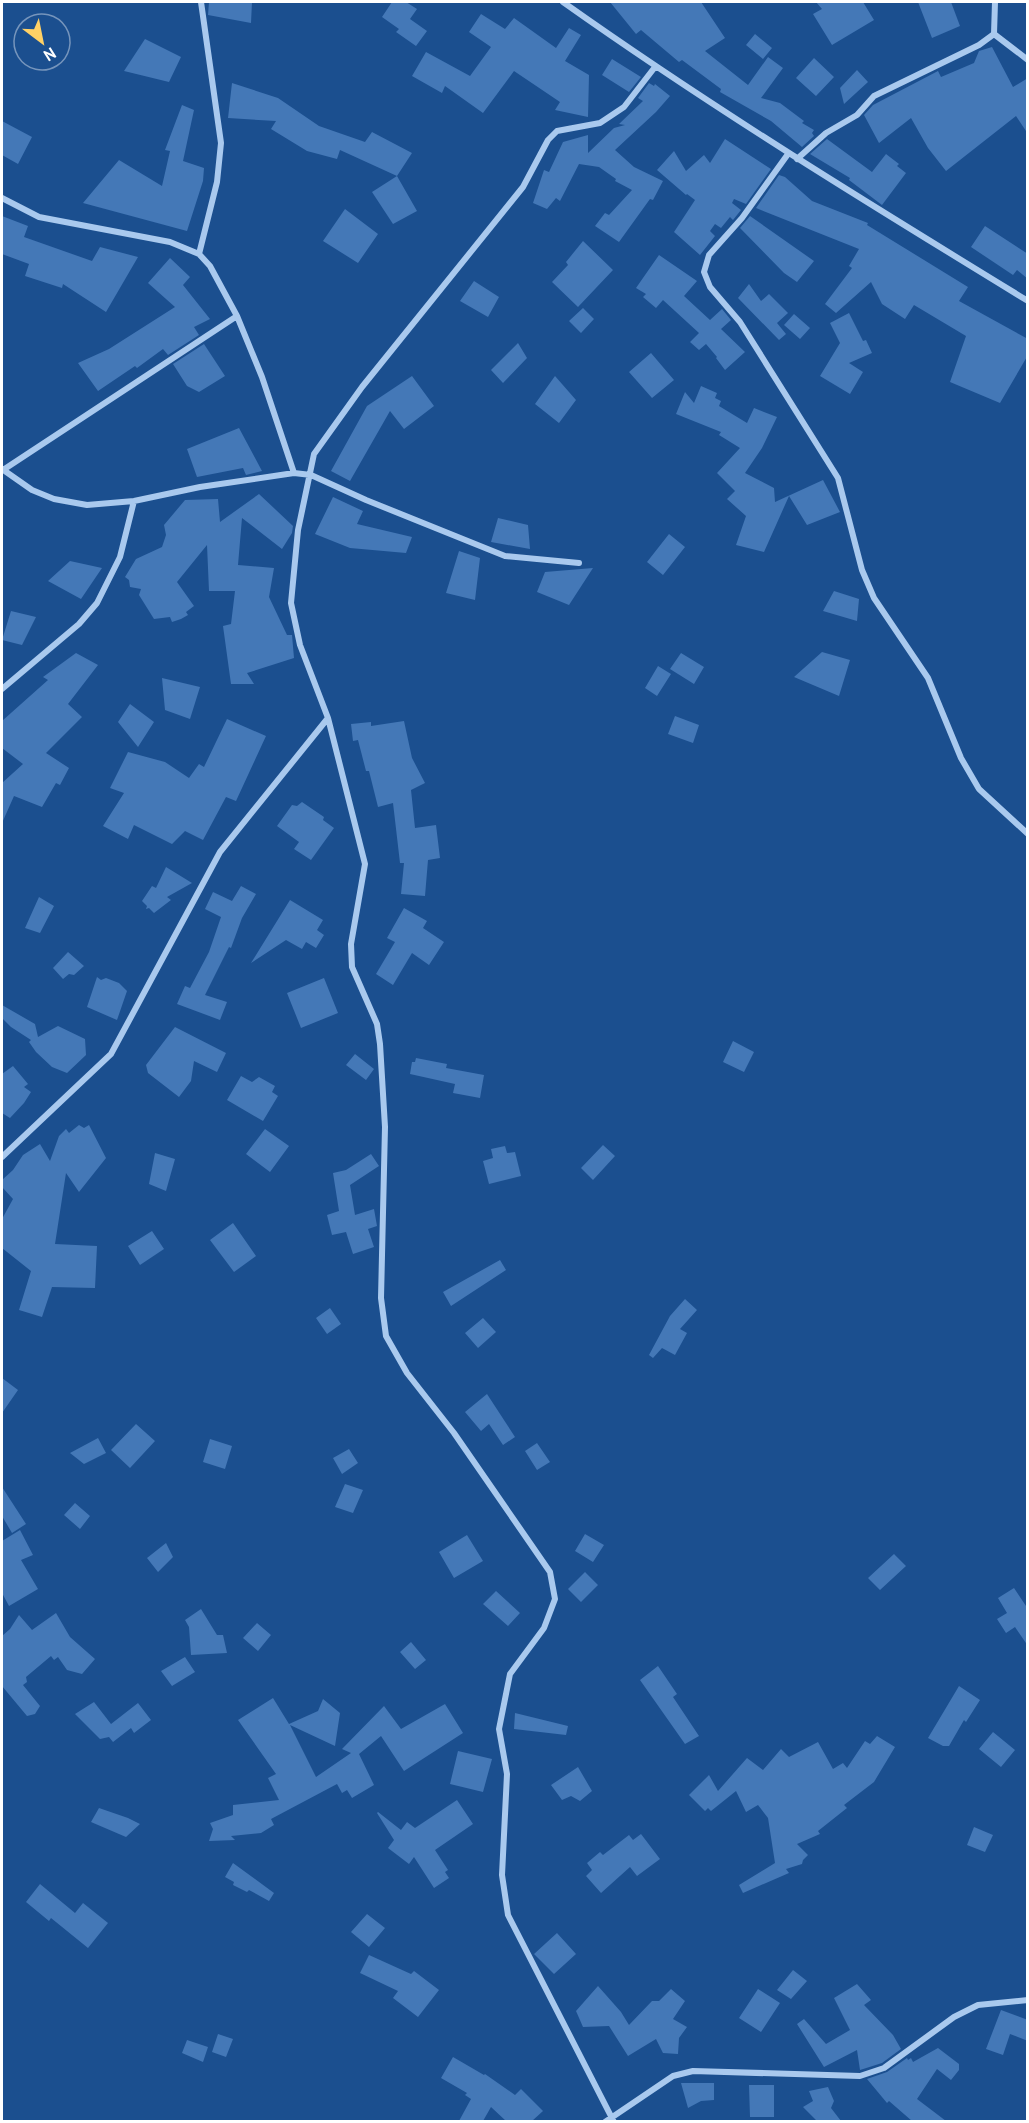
<svg xmlns="http://www.w3.org/2000/svg" width="1029" height="2123" font-family="'PT Sans',sans-serif">
	<style>
		.building { fill: #4478b7 }
		.lines { fill: none; stroke-linecap: round; stroke-linejoin: round }
		.minor { stroke: #a9c9ee; stroke-width: 6 }
	</style>
	<rect width="100%" height="100%" fill="#1b4f8f"/>
	<path class="building" d="M209 2H252L251 23 208 15Z
		M392 2H406L417 9 410 19 427 31 416 46 396 32 399 29 382 17Z
		M610 2H701L725 38 705 51 748 85 768 57 783 68 761 98 780 103 804 121 802 123 814 130 812 133 814 136 802 147 771 121 720 92 721 89 682 60 679 62 641 30 636 34Z
		M816 2H863L874 20 832 45 813 14 822 9Z
		M918 2H951L960 26 932 38Z
		M481 14 505 29 514 18 556 48 569 28 581 35 565 61 589 75 588 117 555 110 560 102 514 71 483 113 445 86 442 93 412 76 426 52 470 76 491 47 469 32Z
		M755 34 772 48 763 59 746 45Z
		M145 39 181 57 169 82 124 71Z
		M992 47 1013 87 1028 78V134L1016 116 946 171 928 148 911 118 879 143 864 115 873 105 938 71 941 77 974 63 979 51Z
		M814 58 834 77 816 96 796 78Z
		M612 59 641 77 629 92 602 75Z
		M857 70 868 82 844 104 840 88Z
		M232 83 278 98 319 126 365 142 372 132 412 153 397 176 340 150 337 159 307 151 271 129 276 121 228 118Z
		M649 83 654 86 655 84 670 96 656 112 615 150 634 167 663 181 653 200 650 199 619 242 595 226 605 213 609 215 632 190 615 181 616 179 599 167 579 164 560 201 556 198 547 209 533 203 544 170 549 172 563 142 588 135V153L614 128 625 125 619 124 643 101 638 98Z
		M182 105 194 110 183 161 204 168 203 181 187 231 83 203 119 160 162 186 170 151 165 150Z
		M2 121 32 137 18 164 2 155Z
		M725 139 771 169 746 204 734 199 732 203 741 210 733 220 730 217 721 228 715 224 710 231 715 236 700 255 674 232 695 200 687 194 686 195 657 170 674 151 686 171 704 155 710 163Z
		M827 139 872 172 886 154 899 164 897 166 906 173 882 205 849 180 850 178 810 154Z
		M779 175 785 177 812 201 868 223 867 225 968 287 959 301 1028 339V355L1000 403 950 382 966 336 914 305 905 319 882 304 871 282 836 313 825 304 852 268 849 266 859 249 756 208Z
		M397 176 417 211 393 224 372 192Z
		M345 209 378 234 358 263 323 241Z
		M2 216 28 226 24 237 92 261 100 247 138 257 106 312 63 284 62 288 25 276 29 264 2 254Z
		M750 216 814 261 797 282 784 273 740 228Z
		M985 226 1028 254V279L1017 270 1013 275 971 247Z
		M583 241 613 270 578 307 552 282 568 265 566 262Z
		M659 255 697 281 684 296 710 320 722 309 731 320 721 329 745 352 725 370 716 358 717 357 706 344 699 350 690 342 699 333 663 300 656 308 643 297 646 294 636 288Z
		M170 258 190 277 183 285 210 319 194 327 199 335 168 355 163 349 137 368 135 366 98 391 78 363 109 349 175 307 148 283Z
		M474 281 499 297 488 317 460 301Z
		M749 284 761 301 769 294 788 313 777 323 786 334 779 340 738 298Z
		M583 308 594 319 581 333 569 321Z
		M849 313 863 341 866 340 872 353 849 363 863 372 850 394 820 376 840 343 830 323Z
		M794 314 810 328 800 339 784 325Z
		M518 343 527 358 503 383 491 370Z
		M204 344 225 376 199 392 187 386 173 364Z
		M651 353 674 380 652 398 629 372Z
		M412 376 434 406 404 429 390 411 350 481 331 471 367 406Z
		M555 376 576 400 559 423 535 404Z
		M701 386 717 393 715 398 721 401 719 406 747 423 754 408 777 417 762 448 745 473 774 488 775 502 823 480 840 512 807 525 789 496 764 552 736 545 746 516 727 499 735 491 717 473 740 448 719 435 721 432 676 414 685 392 694 403Z
		M239 428 262 471 246 475 243 468 197 477 187 449Z
		M259 494 293 526 292 533 282 549 242 518 238 565 274 568 269 597 287 635H292L294 658 247 673 254 684H231L223 626 231 624 235 591H209L207 545 177 582 194 606 186 612 188 615 181 619 172 622 170 617 154 619 139 595 141 589 130 587 129 580 125 577 136 559 162 547 166 535 164 525 185 500 218 499 220 522Z
		M333 497 363 511 357 524 412 537 406 553 350 548 315 534Z
		M498 518 528 525 530 549 491 542Z
		M669 534 685 547 663 575 647 562Z
		M459 551 480 558 475 600 446 593Z
		M70 561 102 568 81 599 48 581Z
		M593 568 569 605 537 592 545 572Z
		M834 591 859 599 857 621 823 611Z
		M11 611 36 617 22 645 2 640Z
		M822 652 850 660 839 696 794 677Z
		M76 653 98 665 68 704 82 717 46 753 69 768 60 785 56 783 42 807 14 796 2 823V783L23 764 2 748V721L48 680 43 677Z
		M681 653 704 667 694 684 670 669Z
		M658 666 671 674 657 696 645 688Z
		M162 678 200 687 190 719 165 710Z
		M130 704 154 722 138 747 118 722Z
		M675 716 699 725 693 743 668 734Z
		M227 719 266 736 236 801 226 797 203 840 185 831 172 844 134 825 128 839 103 826 124 793 110 788 128 752 165 762 189 778 199 764 204 767Z
		M404 721 412 758 425 783 411 790 415 828 436 825 440 858 428 860 425 896 401 894 404 863H400L393 803 378 807 369 771H366L358 740 353 741 351 724 371 722V726Z
		M302 802 324 817 323 820 334 828 311 860 294 849 299 842 277 826 292 805 297 806Z
		M166 867 192 883 167 897 171 900 154 913 149 908 146 909 147 906 142 901 152 886 156 888Z
		M241 886 256 894 242 918 231 948 229 947 205 995 227 1002 220 1020 177 1004 185 986 190 988 209 952 221 917 205 909 213 892 232 901Z
		M39 897 54 906 40 933 25 928Z
		M290 900 323 920 317 930 324 935 316 948 306 942 302 949 286 940 251 963Z
		M404 908 427 921 423 928 444 942 429 965 412 953 393 985 376 974 395 942 387 938Z
		M68 952 84 966 74 975 69 974 63 979 53 968Z
		M97 977 101 980 106 978 119 983 127 991 117 1020 87 1007Z
		M324 978 338 1013 301 1028 287 993Z
		M2 1005 35 1024 38 1037 58 1026 85 1039 86 1055 67 1073 52 1067 36 1052 29 1042 31 1040 11 1027 2 1018Z
		M175 1027 226 1053 217 1072 194 1061 191 1081 179 1097 148 1073 146 1065Z
		M733 1041 754 1052 744 1072 723 1062Z
		M355 1054 374 1069 366 1080 346 1065Z
		M416 1058 447 1064 446 1068 484 1075 480 1098 453 1093 455 1084 410 1074 412 1062H415Z
		M13 1066 28 1084 24 1087 31 1092 24 1103 10 1118 2 1113V1074Z
		M241 1076 252 1082 259 1077 275 1086 272 1092 278 1096 263 1121 227 1100Z
		M79 1125 84 1128 89 1125 106 1158 79 1192 66 1173 55 1244 97 1246 95 1288 52 1287 42 1317 19 1310 31 1271 2 1248V1219L13 1199 2 1187V1180L13 1170 23 1155 40 1144 50 1161 59 1136 66 1129 69 1133Z
		M265 1129 289 1146 270 1172 246 1154Z
		M603 1145 615 1156 593 1180 581 1168Z
		M505 1146 507 1153 515 1152 521 1176 489 1184 483 1161 493 1158 491 1149Z
		M155 1153 175 1159 166 1191 149 1184Z
		M371 1154 379 1166 350 1185 355 1215 374 1209 377 1226 368 1229 374 1247 353 1254 346 1232 332 1235 327 1215 339 1211 333 1173 346 1170Z
		M233 1223 256 1256 234 1272 210 1240Z
		M152 1231 164 1249 140 1265 128 1246Z
		M500 1260 506 1270 451 1306 443 1292Z
		M685 1299 697 1310 680 1329 687 1333 675 1355 662 1348 653 1358 649 1355 670 1316Z
		M330 1308 341 1324 327 1334 316 1318Z
		M483 1318 496 1332 478 1348 465 1333Z
		M2 1378 18 1390 2 1413Z
		M487 1394 515 1437 503 1445 489 1424 481 1431 465 1412Z
		M136 1424 155 1441 130 1468 111 1450Z
		M98 1438 106 1453 84 1464 70 1453Z
		M210 1439 232 1446 225 1469 203 1462Z
		M537 1443 550 1462 537 1470 525 1451Z
		M349 1449 358 1463 342 1474 333 1458Z
		M345 1484 363 1490 353 1513 335 1507Z
		M2 1487 26 1524 12 1533 2 1516Z
		M75 1503 90 1516 80 1529 64 1515Z
		M20 1530 33 1555 21 1560 38 1589 9 1606 2 1593V1541Z
		M585 1534 604 1545 593 1562 575 1551Z
		M467 1535 483 1561 454 1578 439 1552Z
		M166 1543 173 1557 158 1572 147 1558Z
		M894 1554 906 1566 880 1590 868 1578Z
		M585 1572 598 1585 581 1602 568 1589Z
		M1014 1588 1028 1609V1646L1015 1627 1006 1633 997 1619 1007 1613 998 1598Z
		M496 1591 520 1613 508 1626 483 1604Z
		M201 1609 217 1635H223L227 1653 191 1655 189 1627 185 1620Z
		M56 1613 70 1637 95 1659 82 1674 67 1670 58 1657 54 1660 51 1656 26 1677 27 1682 23 1685 40 1706 35 1714 27 1716 2 1686V1636L10 1629 19 1615 32 1630Z
		M257 1623 271 1635 258 1651 243 1638Z
		M411 1642 426 1660 415 1669 400 1652Z
		M185 1657 195 1672 172 1686 161 1671Z
		M658 1666 677 1694 673 1697 699 1736 685 1744 640 1680Z
		M959 1686 980 1700 966 1722 964 1720 949 1746H943L928 1738Z
		M273 1698 289 1724 318 1711 323 1699 340 1713 335 1746 290 1725 316 1777 351 1753 342 1749 384 1706 401 1729 445 1704 463 1733 404 1771 381 1736 359 1754 374 1785 352 1798 347 1790 342 1793 337 1784 271 1819 274 1825 261 1833 231 1836 235 1840 209 1841 213 1829 210 1823 233 1815V1805L279 1800 268 1778 276 1774 238 1720Z
		M94 1702 111 1724 138 1703 151 1720 134 1733 131 1728 113 1742 109 1737 100 1739 75 1714Z
		M515 1713 568 1726 566 1735 514 1729Z
		M993 1732 1015 1750 1001 1767 979 1749Z
		M877 1736 895 1747 874 1782 844 1805 847 1808 818 1831 820 1834 797 1844 808 1855 803 1860 802 1864 786 1869 789 1873 743 1893 739 1885 775 1863 768 1818 758 1805 746 1812 736 1791 711 1811 708 1808 705 1811 689 1795 709 1775 718 1791 747 1758 763 1770 781 1749 789 1757 818 1742 833 1769 843 1763 847 1768 865 1741 870 1744Z
		M458 1751 492 1759 483 1792 450 1784Z
		M578 1767 592 1791 580 1801 571 1796 562 1800 551 1785Z
		M457 1800 473 1824 435 1850 448 1870 445 1872 449 1878 434 1888 414 1857 409 1864 388 1848 394 1840 377 1813 378 1812 401 1830 407 1822 415 1828Z
		M99 1808 128 1818 140 1824 126 1837 91 1822Z
		M974 1827 993 1835 985 1852 967 1845Z
		M641 1834 660 1859 637 1876 630 1867 601 1893 586 1876 592 1870 587 1863 600 1852 603 1855 629 1835 633 1840Z
		M233 1863 274 1893 269 1901 249 1890 247 1892 233 1885 234 1882 225 1877Z
		M40 1884 75 1913 83 1903 108 1923 88 1948 51 1918 49 1921 26 1902Z
		M367 1914 385 1928 369 1947 351 1932Z
		M557 1933 576 1954 554 1974 534 1954Z
		M369 1955 411 1974 414 1971 439 1990 418 2017 393 1998 398 1991 360 1973Z
		M793 1970 807 1981 791 1999 777 1990Z
		M857 1984 871 2000 864 2005 893 2035 901 2049 882 2063 860 2070 857 2050 824 2067 797 2024 804 2019 826 2044 850 2030 834 1998Z
		M598 1986 621 2012 629 2025 652 2001H659L671 1989 685 2001 673 2019 687 2027 679 2038 678 2054 663 2053 656 2039 628 2056 609 2026 583 2027 576 2011Z
		M758 1989 780 2003 761 2032 739 2018Z
		M1001 2010 1028 2020V2041L1010 2034 1003 2055 986 2049Z
		M218 2034 233 2039 226 2057 212 2052Z
		M187 2040 208 2047 203 2062 182 2053Z
		M938 2048 959 2064V2070L951 2080 937 2069 917 2099 946 2121H912L889 2101 887 2103 867 2079 887 2072 907 2058 908 2060 911 2058 913 2062Z
		M453 2057 484 2075 485 2074 515 2095 521 2089 543 2111 532 2121H506L491 2107 483 2121H459L471 2099 465 2095 467 2093 441 2078Z
		M681 2083H714V2100L701 2101 688 2108Z
		M749 2085H774V2117H750Z
		M828 2087 834 2101 831 2108 841 2121H817L803 2107 813 2101 809 2091Z"/>
	<g class="lines">
		<path class="minor" d="M563 2C714 109 871 205 1028 301
			M995 2 994 34 1028 60
			M788 154 742 218 709 255 704 272 710 287 740 322 838 478 862 570 874 598 928 678 961 758 979 789 1028 834
			M797 159 826 133 857 115 874 96 979 45 994 34
			M2 198 39 217 170 242 199 254 210 266 237 316 262 377 294 473
			M199 254 217 182 221 143 201 2
			M2 469 32 490 54 499 87 505 134 501 200 487 294 473 311 475 366 500 505 556 579 563
			M3 470 237 316
			M2 689 79 624 97 603 120 557 134 501
			M328 718 365 864 351 944 352 967 377 1024 380 1044 385 1127 381 1298 386 1336 407 1373 454 1433 550 1572 555 1599 544 1628 510 1674 499 1729 507 1774 502 1875 508 1915 614 2122
			M2 1157 111 1054 220 852 328 718 300 645 291 603 298 530 314 454 362 387 523 187 548 140 557 131 600 123 624 107 655 67
			M605 2122 673 2076 693 2071 860 2076 884 2068 954 2017 978 2005 1028 2000"/>
	</g>
	<rect width="1029" height="2123" fill="none" stroke="#ffffff" stroke-width="6"/>
	<g transform="translate(42 42) rotate(148)"><circle r="28" fill="#1b4f8f" stroke="#7695bc" stroke-width="1.5"/>
	<path d="M0-4.5L10 22L0 15L-10 22Z" fill="#ffd166"/>
	<text y="-9" font-size="16" font-weight="bold" text-anchor="middle" fill="#ffffff">N</text>
	</g>
</svg>
